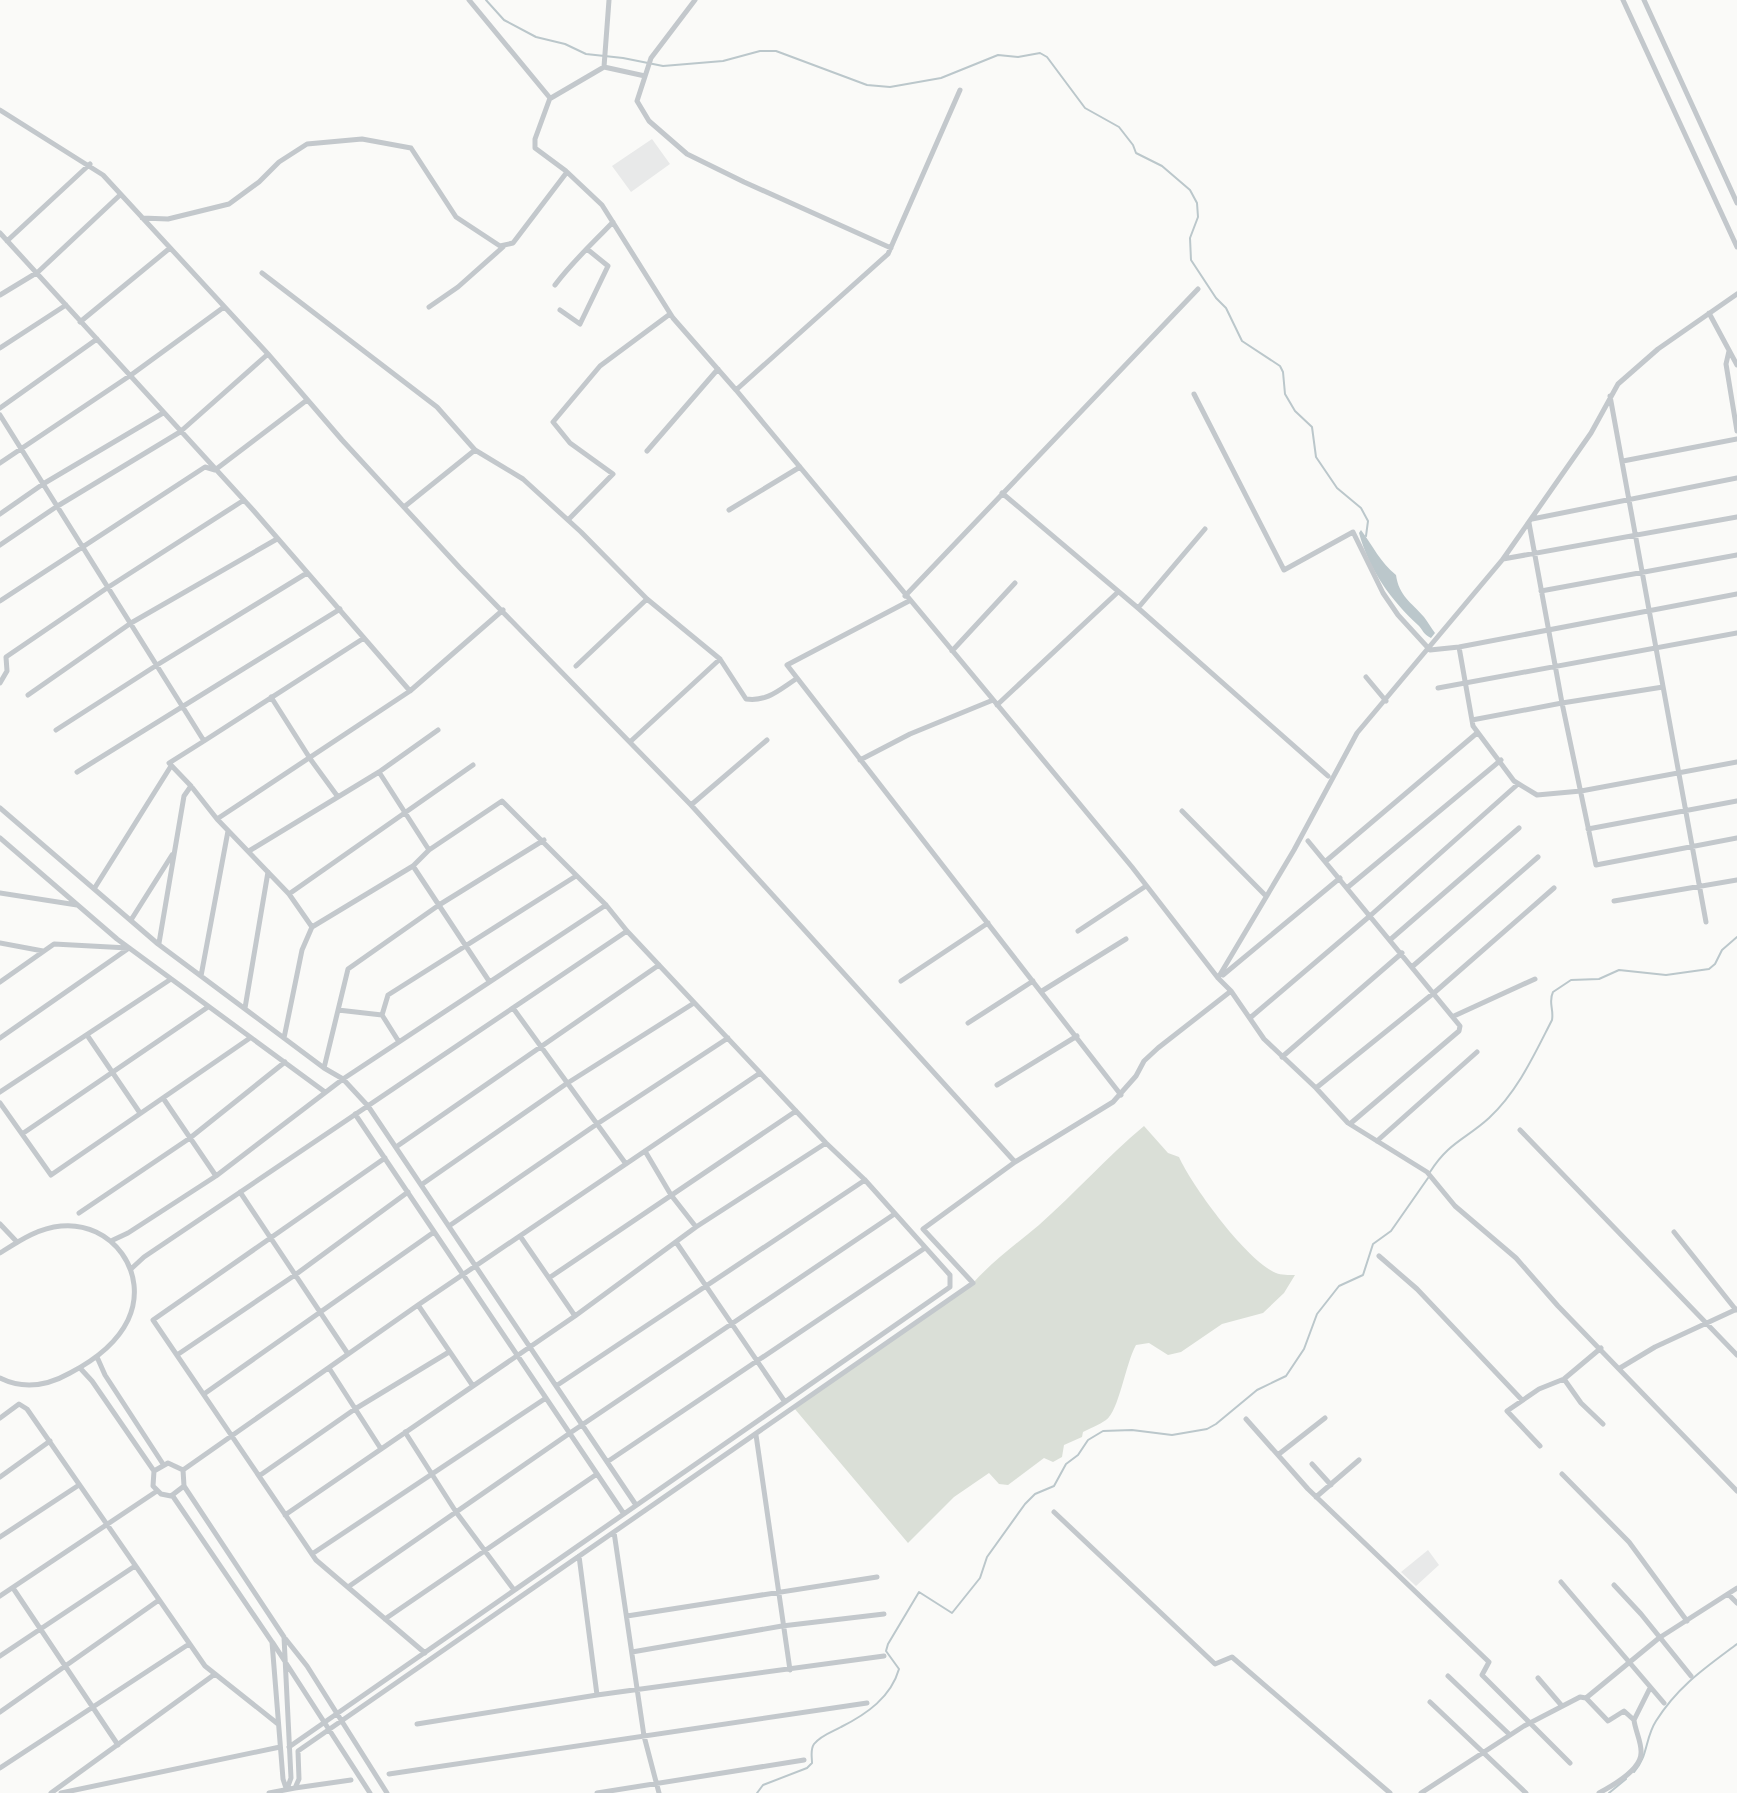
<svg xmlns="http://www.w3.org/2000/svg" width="1737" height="1793" font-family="Overpass,sans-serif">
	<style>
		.built { fill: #e8e9e9 }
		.green { fill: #dadfd7 }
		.water { fill: #bbc7cb }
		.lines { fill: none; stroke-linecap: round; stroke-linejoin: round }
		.stream { stroke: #bbc7cb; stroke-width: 2 }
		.minor { stroke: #c3c8cc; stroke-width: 5 }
	</style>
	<rect width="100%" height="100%" fill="#fafaf8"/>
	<path class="built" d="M652 139 670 164 631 192 612 166Z
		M1428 1550 1439 1565 1416 1586 1401 1572Z"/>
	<path class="green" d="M1144 1126 1168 1153 1179 1157C1192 1186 1247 1261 1276 1273 1281 1275 1289 1275 1295 1275L1284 1293 1263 1313 1222 1324 1181 1352 1168 1355 1149 1343 1136 1345C1125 1365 1119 1411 1106 1420 1099 1425 1090 1428 1083 1432L1082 1437 1064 1445 1062 1457 1053 1462 1044 1458 1008 1485 999 1484 989 1473 954 1497 908 1543 794 1408 973 1283C993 1261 1016 1244 1039 1225 1075 1193 1107 1157 1144 1126Z"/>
	<path class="water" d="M1361 530C1373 546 1380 562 1396 575 1399 596 1411 602 1424 617 1428 622 1431 628 1435 633L1431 638C1423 634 1423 630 1418 625 1391 600 1369 570 1359 533Z"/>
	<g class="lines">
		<path class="stream" d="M486 0 504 20 536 37 565 44 586 54 623 58 663 66 723 61 760 51H776L867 85 890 87 941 78 998 55 1018 57 1040 53 1047 57 1085 108 1119 127 1133 145 1136 153 1162 166 1190 190 1197 203 1198 217 1190 238 1191 260 1216 298 1226 308 1242 341 1280 366 1283 372 1285 394 1295 411 1312 427 1316 457 1337 488 1361 508 1368 521 1366 536
			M1430 1172C1449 1142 1466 1139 1489 1118 1518 1091 1534 1055 1552 1020 1554 1009 1548 1002 1553 992L1571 980 1599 979 1619 970 1666 975 1709 969 1715 964 1722 950 1737 937
			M1634 1772C1648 1757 1645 1738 1656 1721 1678 1686 1705 1668 1737 1644
			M757 1793 763 1785 807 1768 812 1763C812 1756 810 1750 814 1744 821 1735 832 1732 841 1727 867 1714 891 1697 899 1669L886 1651 888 1644 919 1592 952 1613 980 1578 987 1557 1025 1504 1035 1494 1054 1486 1066 1464 1078 1455 1088 1440 1103 1431 1132 1430 1172 1435 1207 1429 1216 1424 1257 1390 1286 1376 1304 1349 1317 1314 1339 1286 1363 1275 1373 1244 1391 1231 1428 1178
			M1609 1793 1626 1779"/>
		<path class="minor" d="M469 0 550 98 535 139V148L566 171
			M695 0 651 58 637 101 649 121 687 154 744 182 891 248
			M1623 0 1737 247
			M1644 0 1737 203
			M604 67 609 0
			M551 98 604 67 645 76
			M0 110 103 175 268 354 342 440 460 568 691 805 1015 1162
			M142 218 168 219 229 204 259 182 279 162 307 144 362 139 411 148 456 217 500 246 513 243 567 172 602 205 673 318 736 390 1132 867 1218 978 1231 991 1264 1039 1316 1088 1348 1123 1427 1172 1455 1206 1516 1258 1558 1306 1737 1491
			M0 233 253 510 410 691
			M7 241 90 164
			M262 273 437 407 475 450 523 479 581 532 647 599 720 659 746 699C767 702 779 690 796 679
			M555 285C572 262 593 243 613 222
			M0 295 38 272 120 195
			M429 307 458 287 503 247
			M560 310 580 324 608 266 587 249
			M1709 313 1737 365
			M80 322 170 248
			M0 348 66 305
			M1729 351 1726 364 1737 431
			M736 390 888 254 960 90
			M1194 394 1284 570 1353 532 1383 593 1398 615 1430 650 1459 647 1737 594
			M1610 396 1706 922
			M0 408 97 339
			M0 415 204 741 169 763 191 786 184 796 159 943
			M647 451 718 369
			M1623 461 1737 439
			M0 463 131 375 224 307
			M1002 493 1138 608 1328 776
			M404 507 475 450
			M729 510 800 467
			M0 514 43 484 163 413
			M1532 519 1737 478
			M568 520 613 474 570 443 553 422 600 366 670 314
			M0 545 56 507 180 432 268 354
			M1503 559 1737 517
			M1541 591 1737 555
			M905 596 1198 289
			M0 601 205 467 215 470 307 400
			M909 601 787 665 1121 1095
			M1138 608 1205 529
			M1459 647 1473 726 1514 781 1537 795 1581 791 1737 762
			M952 651 1015 583
			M576 666 647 599
			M1366 677 1386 701
			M0 683 7 671 6 657 107 588 244 500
			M1663 687 1562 703 1596 865 1737 838
			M1438 688 1737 633
			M28 695 131 623 277 539
			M271 697 311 760 338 797
			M997 705 1118 592
			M1472 720 1562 703 1529 523
			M56 730 157 665 307 573
			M204 741 364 638
			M631 741 720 659
			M860 760 910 734 993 700
			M77 772 340 609
			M379 772 429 850 413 866 489 981
			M191 786 217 819 410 691 503 610
			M691 805 767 740
			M0 808 158 944 324 1068 343 1079 368 1106 636 1505
			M1182 811 1266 896
			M217 819 289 894 312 927
			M1588 829 1737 801
			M0 838 117 939 325 1092
			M1308 841 1460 1026 1459 1031 1351 1123
			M249 851 379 772 438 730
			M1326 861 1477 733
			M1348 887 1501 760
			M94 889 171 766
			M0 893 77 905
			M289 894 473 765
			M1614 901 1737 880
			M131 920 172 855
			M1078 931 1146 886
			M1391 939 1519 828
			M0 943 43 951
			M1413 966 1538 857
			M1223 975 1340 878
			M201 976 228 831
			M1218 978 1294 850 1357 733 1503 559 1591 433 1618 384 1658 349 1737 294
			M901 981 988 923
			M0 982 54 944 128 948
			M1042 991 1126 939
			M245 1008 268 872
			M513 1008 626 1164
			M338 1010 382 1015
			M1454 1016 1535 979
			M1250 1018 1371 915 1518 784
			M968 1023 1033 981
			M87 1035 140 1113
			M0 1038 129 948
			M284 1038 302 950 312 927 413 866
			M399 1042 382 1015 388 995 576 876
			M1282 1057 1402 953
			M324 1068 348 969 439 905 544 840
			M997 1085 1077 1036
			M1316 1088 1435 992 1554 888
			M0 1092 171 979
			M163 1098 216 1176
			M0 1103 51 1175 250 1038
			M355 1114 624 1514
			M1520 1130 1737 1355
			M22 1134 208 1007
			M1377 1141 1477 1052
			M396 1147 659 965
			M645 1151 671 1195 696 1227
			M385 1158 153 1320 316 1560 425 1653
			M421 1185 566 1084 694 1003
			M240 1192 348 1354
			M79 1213 190 1138 285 1062
			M0 1224 17 1242
			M449 1226 597 1124 728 1038
			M1674 1232 1736 1310
			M520 1236 575 1316
			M113 1240 128 1233 216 1176 343 1079 606 905
			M676 1242 785 1402
			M0 1253C19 1241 38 1228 61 1226 112 1221 150 1273 128 1320 116 1345 93 1361 70 1373 47 1386 24 1390 0 1378
			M1379 1256 1417 1289 1522 1400
			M131 1269 144 1257 627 931
			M549 1278 796 1111
			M418 1305 473 1386
			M177 1355 295 1275 408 1192
			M97 1357 105 1375 163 1464
			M80 1368 92 1381 154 1471
			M329 1368 381 1449
			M1620 1368 1655 1347 1737 1309
			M1564 1379 1581 1403 1603 1424
			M556 1386 865 1180
			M204 1394 434 1232
			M0 1418 19 1404 27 1409 205 1666 278 1724
			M1246 1419 1308 1489 1489 1662 1482 1675 1570 1763
			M405 1432 456 1512 514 1590
			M756 1435 790 1670
			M1540 1446 1507 1411 1539 1389 1564 1379 1601 1348
			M1279 1454 1325 1418
			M607 1462 925 1248
			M1312 1464 1331 1485
			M183 1470 418 1305 760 1073
			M1562 1474 1629 1542 1687 1621
			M259 1476 355 1409 449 1352
			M0 1477 50 1441
			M184 1486 171 1496 161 1494 153 1486 154 1471 168 1463 183 1470 184 1486 284 1637 291 1778 287 1789
			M172 1495 272 1642 283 1779 286 1788
			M1316 1497 1359 1460
			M1054 1512 1215 1664 1232 1657 1390 1793
			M285 1515 575 1316 696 1227 826 1143
			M614 1532 644 1736 659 1793
			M0 1537 79 1485
			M312 1554 546 1398
			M579 1556 597 1695
			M1561 1582 1664 1703
			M1614 1585 1641 1614 1691 1676
			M348 1587 570 1433 893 1215
			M13 1588 118 1745
			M1728 1594 1737 1603
			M0 1596 157 1491
			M627 1616 877 1577
			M385 1619 597 1474
			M284 1637 307 1666 387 1793
			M273 1643 370 1793
			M632 1652 782 1626 884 1614
			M0 1656 135 1566
			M1448 1676 1510 1735
			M1538 1678 1562 1706
			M1586 1698 1608 1721 1624 1711 1634 1720
			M1430 1702 1526 1793
			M0 1712 159 1600
			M417 1724 597 1695 884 1656
			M289 1747 950 1287V1275L865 1180 826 1143 627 931 606 905 502 801 429 850
			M0 1768 189 1644
			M389 1774 867 1703
			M295 1788 351 1780
			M51 1793 215 1674
			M61 1793 280 1747
			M269 1793 295 1788 299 1779 298 1751 973 1283 923 1229 1015 1162 1113 1102 1136 1076 1144 1061 1158 1048 1231 991
			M597 1793 804 1760
			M1421 1793 1524 1726 1580 1697 1586 1698 1659 1638 1737 1588
			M1599 1793C1612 1786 1641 1770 1641 1753 1642 1743 1635 1730 1634 1720L1650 1688"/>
	</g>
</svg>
